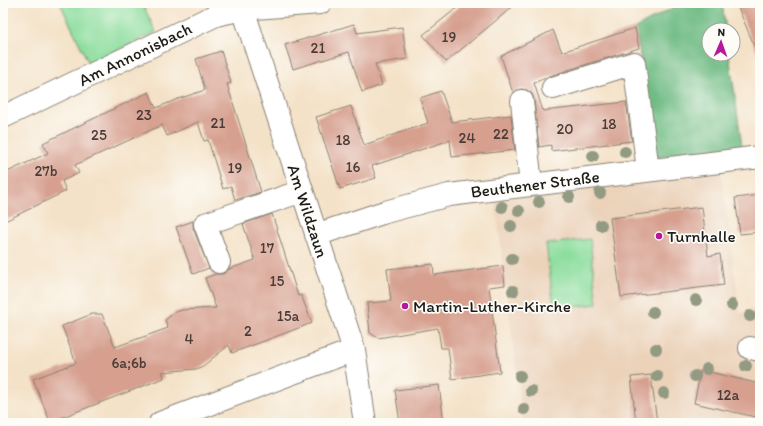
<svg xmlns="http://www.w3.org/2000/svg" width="763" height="426" font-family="Itim,sans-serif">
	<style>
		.built { fill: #ebd2b9 }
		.green { fill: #8bdd9d; stroke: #547c5c }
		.forest { fill: #70bc84; stroke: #466c50 }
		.building { fill: #d69f8e }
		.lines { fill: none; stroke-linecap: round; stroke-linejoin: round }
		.minor-casing { stroke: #887f72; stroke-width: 24 }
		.minor { stroke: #fff; stroke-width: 22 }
		.tree { fill: #939a82 }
		.poi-dot { fill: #b5179e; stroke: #fdfcf7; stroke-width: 1.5 }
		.labels { text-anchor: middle; stroke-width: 3.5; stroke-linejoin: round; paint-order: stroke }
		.number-label { font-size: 15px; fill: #4a3d38 }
		.street-label { font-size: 17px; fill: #1c1c1c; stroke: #fdfcf7 }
		.poi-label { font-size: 17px; fill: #1c1c1c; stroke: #fdfcf7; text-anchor: start }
	</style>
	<rect width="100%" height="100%" fill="#fdfcf7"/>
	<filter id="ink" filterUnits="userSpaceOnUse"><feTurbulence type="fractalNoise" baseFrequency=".025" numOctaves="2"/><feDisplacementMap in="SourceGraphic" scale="8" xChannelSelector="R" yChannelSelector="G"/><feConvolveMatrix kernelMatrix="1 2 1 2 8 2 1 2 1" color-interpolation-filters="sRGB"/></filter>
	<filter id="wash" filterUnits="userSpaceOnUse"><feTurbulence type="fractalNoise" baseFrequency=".012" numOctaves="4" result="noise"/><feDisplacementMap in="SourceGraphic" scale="16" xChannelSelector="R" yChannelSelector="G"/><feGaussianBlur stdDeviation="0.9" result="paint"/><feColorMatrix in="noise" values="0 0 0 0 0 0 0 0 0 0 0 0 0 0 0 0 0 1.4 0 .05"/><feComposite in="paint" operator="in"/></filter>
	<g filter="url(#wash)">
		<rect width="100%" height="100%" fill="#f4e2c8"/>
		<path class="built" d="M721 171 740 313 760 310V423H523L495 200Z"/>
		<path class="green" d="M60 3H142L156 32 89 64Z
			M590 239 597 304 554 309 546 244Z"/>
		<path class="forest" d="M682 3H722L726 30H709V54H729L742 146 652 158 639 48 635 28Z"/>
		<g id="blocks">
			<path class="building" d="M463 3H517L446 62 423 35Z
				M736 3H760V59Z
				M354 24 357 33 402 27 407 59 375 64 382 85 362 92 349 52 293 69 285 45Z
				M635 28 639 48 549 76 534 83 543 111 626 102 632 141 551 151V145L539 147 534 100 532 94 527 90 521 89 513 93 501 56 553 30 562 52Z
				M221 51 231 83 227 84 261 192 235 200 231 186 223 189 208 140 204 141 198 122 167 136 162 125 75 165 79 173 62 181 66 191 3 222V174L48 153 43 143 149 92 156 108 178 99 205 90 196 59Z
				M441 91 452 122 511 115 515 150 452 157 450 140 372 166 376 178 340 189 316 117 351 106 364 145 428 123 420 98Z
				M760 195V232L740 234 735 198Z
				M702 207 708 256 720 254 724 285 621 297 610 218Z
				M272 214 298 296 301 295 312 323 232 353 229 345 203 366 196 369 162 372 164 378 50 422 33 379 76 363 62 326 92 314H102L115 347 168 328 165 320 175 312 182 310 216 308 205 278 216 274H223L229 269 255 260 243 224Z
				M193 221V228L209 268 193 274 176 227Z
				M433 264 434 275 503 266 505 285 489 287 500 372 452 379 448 348H441L438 328 378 338 370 333 367 303 391 301 387 269Z
				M701 370 760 384V418L694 403Z
				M651 375 657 423H636L631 377Z
				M439 385 444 423H400L395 390Z"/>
		</g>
	</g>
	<g filter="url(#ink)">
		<use href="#blocks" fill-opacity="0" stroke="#887f72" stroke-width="1"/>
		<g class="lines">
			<defs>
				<path id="minor" d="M238 3 243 9 354 350 365 423
					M553 88 634 63 648 170
					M522 101 531 185
					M3 117 216 15 243 9 320 3
					M316 235 385 212 449 195 760 157
					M219 262 205 224 302 191
					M750 348 760 350
					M160 423 354 350"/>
			</defs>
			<use href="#minor" class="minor-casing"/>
			<use href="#minor" class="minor"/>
		</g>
		<g class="tree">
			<circle cx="625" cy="152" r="6"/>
			<circle cx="593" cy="156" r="6"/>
			<circle cx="600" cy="193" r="6"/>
			<circle cx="569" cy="197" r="6"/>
			<circle cx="539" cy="202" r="6"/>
			<circle cx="502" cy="207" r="6"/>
			<circle cx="519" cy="211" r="6"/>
			<circle cx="601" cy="225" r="6"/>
			<circle cx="511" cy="226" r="6"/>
			<circle cx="512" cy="259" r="6"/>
			<circle cx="513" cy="291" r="6"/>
			<circle cx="696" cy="300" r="6"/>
			<circle cx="732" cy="305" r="6"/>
			<circle cx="653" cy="312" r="6"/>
			<circle cx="750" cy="316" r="6"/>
			<circle cx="656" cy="349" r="6"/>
			<circle cx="746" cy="366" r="6"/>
			<circle cx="707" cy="369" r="6"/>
			<circle cx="520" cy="376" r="6"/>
			<circle cx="657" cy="376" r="6"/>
			<circle cx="695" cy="376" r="6"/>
			<circle cx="531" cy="391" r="6"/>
			<circle cx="664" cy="393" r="6"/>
			<circle cx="524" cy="409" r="6"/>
		</g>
	</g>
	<g class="poi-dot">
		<circle cx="659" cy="236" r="4"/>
		<circle cx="405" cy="306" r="4"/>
	</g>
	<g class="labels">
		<g class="number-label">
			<text x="449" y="42">19</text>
			<text x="318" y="53">21</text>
			<text x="144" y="120">23</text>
			<text x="218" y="128">21</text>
			<text x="609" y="129">18</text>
			<text x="565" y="134">20</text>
			<text x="501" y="139">22</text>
			<text x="99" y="140">25</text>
			<text x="467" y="143">24</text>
			<text x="343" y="145">18</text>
			<text x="353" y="172">16</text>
			<text x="235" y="173">19</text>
			<text x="46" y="176">27b</text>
			<text x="267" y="253">17</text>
			<text x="277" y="286">15</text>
			<text x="288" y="321">15a</text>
			<text x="248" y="336">2</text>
			<text x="189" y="344">4</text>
			<text x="129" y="368">6a;6b</text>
			<text x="728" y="400">12a</text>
		</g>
		<g class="street-label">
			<text transform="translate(135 54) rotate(-26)" y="6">Am Annonisbach</text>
			<text transform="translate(535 184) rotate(-7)" y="6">Beuthener Straße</text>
			<text transform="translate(308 211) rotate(72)" y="6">Am Wildzaun</text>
		</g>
		<g class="poi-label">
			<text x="667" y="242">Turnhalle</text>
			<text x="413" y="312">Martin-Luther-Kirche</text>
		</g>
	</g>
	<rect width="763" height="426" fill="none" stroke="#fdfcf7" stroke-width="16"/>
	<g transform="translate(721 42) rotate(2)"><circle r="19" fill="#fdfcf7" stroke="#a3a29f"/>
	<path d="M0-3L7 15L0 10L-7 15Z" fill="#b5179e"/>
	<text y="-6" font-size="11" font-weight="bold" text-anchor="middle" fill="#1c1c1c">N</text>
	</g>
</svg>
